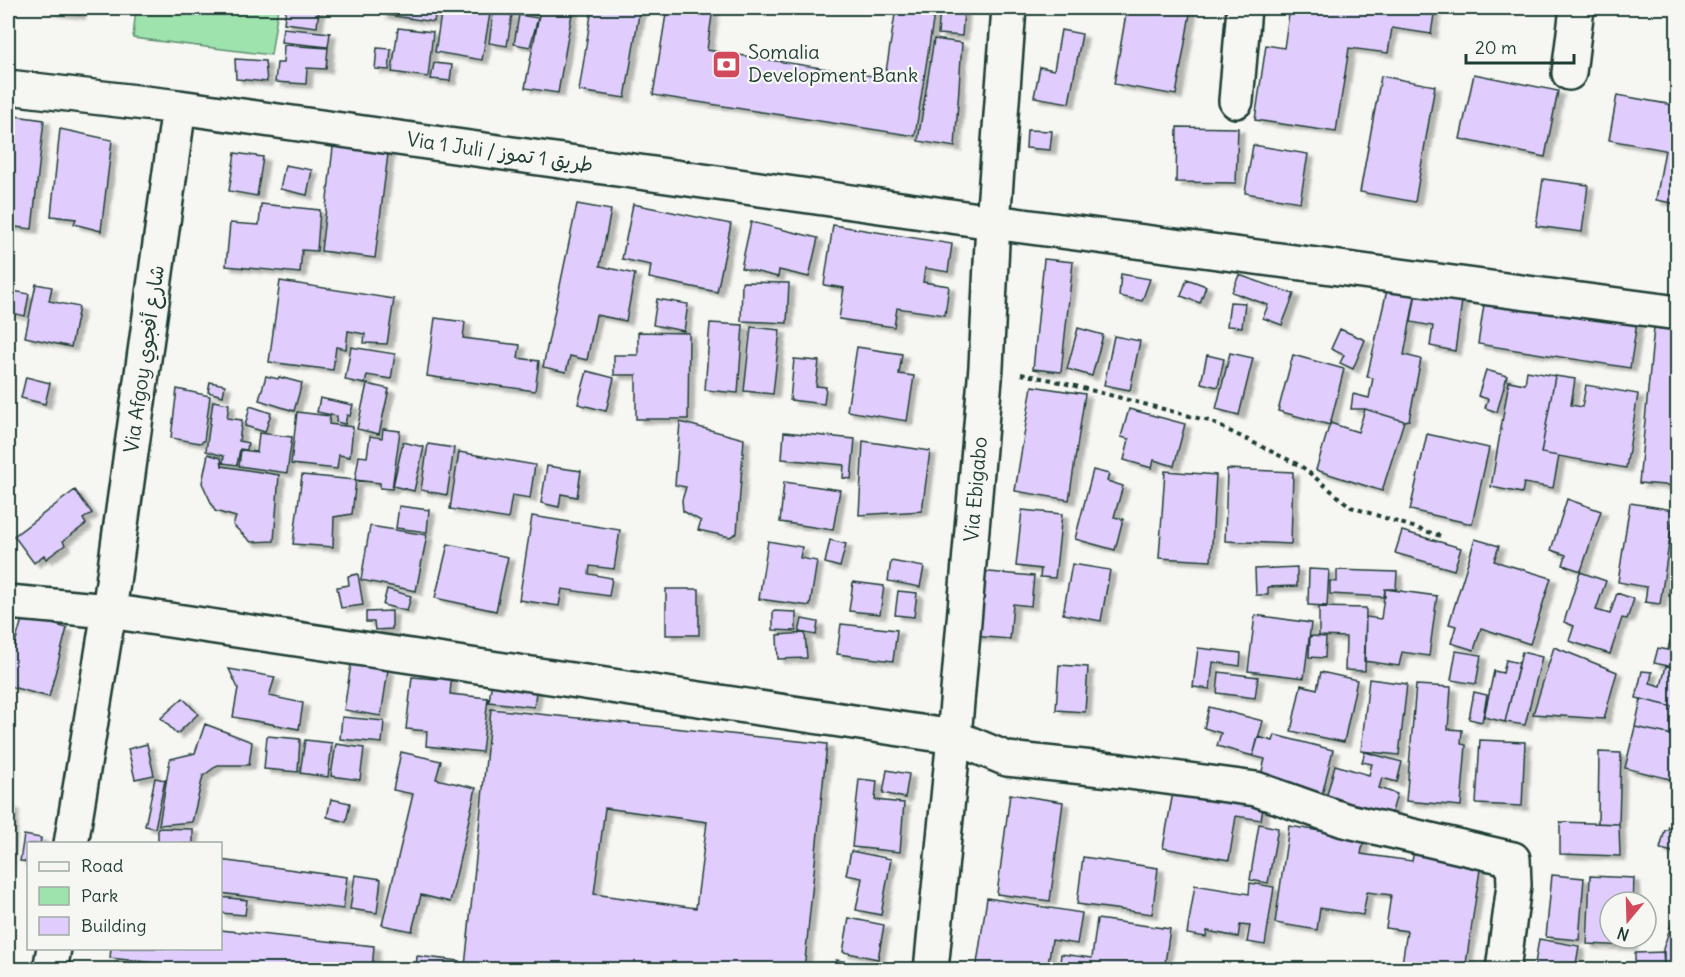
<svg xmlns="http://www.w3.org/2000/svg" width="1685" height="977" font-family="Delius,'Playpen Sans Arabic',sans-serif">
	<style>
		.green { fill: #9ee2ad; stroke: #5e9070; stroke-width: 1.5 }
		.building { fill: #e0cdfe; stroke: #1f3d34; stroke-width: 1.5; fill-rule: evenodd; filter: url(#shadow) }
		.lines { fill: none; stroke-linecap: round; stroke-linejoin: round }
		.street-casing { stroke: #1f3d34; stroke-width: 38 }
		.secondary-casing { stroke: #1f3d34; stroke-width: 38 }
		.path { stroke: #1f3d34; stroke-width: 4; stroke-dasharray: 4.5 4.5; stroke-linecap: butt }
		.street { stroke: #f6f6f2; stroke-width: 33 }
		.secondary { stroke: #f6f6f2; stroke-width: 33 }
		.labels { text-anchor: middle; stroke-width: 4.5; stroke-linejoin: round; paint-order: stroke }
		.poi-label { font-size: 20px; fill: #1f3d34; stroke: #f6f6f2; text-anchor: start }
		.street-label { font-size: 20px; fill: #1f3d34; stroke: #f6f6f2 }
	</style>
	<defs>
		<filter id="shadow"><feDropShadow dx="6" dy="4" stdDeviation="1.5" flood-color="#0004"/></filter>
	</defs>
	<rect width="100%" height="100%" fill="#f6f6f2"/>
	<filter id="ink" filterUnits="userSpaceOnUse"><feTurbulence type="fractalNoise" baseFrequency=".0167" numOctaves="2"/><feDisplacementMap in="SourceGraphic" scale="12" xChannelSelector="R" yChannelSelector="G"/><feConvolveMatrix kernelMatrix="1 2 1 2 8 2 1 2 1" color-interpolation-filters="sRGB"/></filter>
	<g filter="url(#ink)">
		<path class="green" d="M136 8H278L271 55 133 38Z"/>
		<path class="building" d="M49 8H80L79 15 48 11Z
			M286 8H319L317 27 284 23Z
			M382 8H436L434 22 381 14Z
			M442 8H491L482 60 435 52Z
			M494 8H506L505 14 512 15 507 46 489 43Z
			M508 8H573L558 93 525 88 539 15 507 12Z
			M592 8H640L625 98 579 91Z
			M667 8H713L707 50 885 78 896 8H935L915 136 653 95Z
			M940 8 964 9 962 36 938 34Z
			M1127 8H1191L1176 95 1114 84Z
			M1290 8H1435L1431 34 1392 28 1388 53 1349 48 1336 132 1255 120 1266 45 1284 48Z
			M519 15 538 18 530 47 514 44Z
			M283 28 330 33 328 47 281 42Z
			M398 28 433 32 428 77 392 72Z
			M1061 30 1082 34 1069 103 1034 97 1040 67 1054 70Z
			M934 39 962 43 955 147 918 141Z
			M284 45 328 48 326 69 307 68 306 84 275 82 277 63H283Z
			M377 48 391 49 389 70 375 69Z
			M235 59 265 61 267 82 236 79Z
			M434 63 452 65 450 81 431 79Z
			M1474 74 1558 91 1545 157 1460 139Z
			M1381 76 1435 86 1415 202 1360 192Z
			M1617 95 1678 106V204L1656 200 1665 150 1609 140Z
			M8 115 44 120 32 229 8 226Z
			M1177 127 1238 128 1236 183 1176 182Z
			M60 129 112 140 101 231 74 224 76 219 51 216Z
			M1027 130 1052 131 1050 150 1026 148Z
			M334 139 389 146 375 258 321 251Z
			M1253 145 1308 154 1300 202 1245 193Z
			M235 153 263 157 257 196 229 191Z
			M285 165 312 170 307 195 280 189Z
			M1543 179 1588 185 1582 232 1536 226Z
			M261 204 320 210 317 251 302 250 300 273 226 266 230 223 259 225Z
			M577 204 611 210 600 266 635 274 626 321 596 315 587 360 570 356 566 372 543 367Z
			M633 204 731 224 717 292 649 278 651 265 622 259Z
			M751 222 818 238 809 277 779 270 778 277 741 268Z
			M833 225 952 244 948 272 925 268 923 282 949 286 945 315 897 308 894 327 839 319 844 288 824 285Z
			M1044 259 1073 262 1061 372 1033 369Z
			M1121 274 1150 279 1142 301 1119 296Z
			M1239 275 1294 294 1282 325 1263 318 1268 305 1232 292Z
			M1187 279 1206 286 1200 303 1181 296Z
			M280 281 394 299 387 344 364 343 365 334 348 331 346 349 336 347 333 370 269 362Z
			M742 282 789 283 787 323 741 321Z
			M36 284 52 287 49 301 79 307 71 347 25 337Z
			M1417 287 1463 294 1455 351 1430 346 1433 326 1411 322Z
			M8 290 29 294 25 316 8 312Z
			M1387 290 1415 296 1404 355 1421 359 1409 420 1404 421 1365 409H1351L1353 394 1369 398 1373 378 1367 377Z
			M1485 298 1637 322 1630 368 1478 344Z
			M657 299 688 304 684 331 653 325Z
			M1230 302 1245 303 1242 327 1227 326Z
			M435 318 465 322 463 338 520 345 518 358 539 361 535 391 427 376Z
			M710 323 743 325 738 393 705 390Z
			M751 327 780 330 773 394 744 391Z
			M1078 328 1103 335 1092 376 1067 369Z
			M1654 328 1678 330V486L1639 483Z
			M1340 329 1365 340 1353 369 1340 363 1344 355 1331 349Z
			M638 332 689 333 688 419H636V375H614V355H638Z
			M1114 336 1140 341 1130 390 1104 385Z
			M351 347 395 354 391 379 367 375 365 384 345 380Z
			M857 347 902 354 899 374 914 376 907 421 847 411Z
			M1230 353 1253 358 1239 415 1216 409Z
			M1207 355 1224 359 1218 387 1201 383Z
			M1293 355 1344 369 1330 425 1278 411Z
			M794 359 819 361 816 386 826 387 824 404 790 400Z
			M1486 370 1507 376 1497 412 1485 408 1488 399 1478 396Z
			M587 371 614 378 606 411 578 404Z
			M1527 371 1555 376 1541 453 1559 456 1553 488 1524 483 1522 493 1491 487 1509 381 1525 384Z
			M266 376 278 379 279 377 302 383 294 411 259 400Z
			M1555 376 1575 379 1571 405 1582 407 1586 385 1638 394 1626 468 1541 453Z
			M26 377 50 383 45 404 21 398Z
			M210 382 225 385 223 396 208 392Z
			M367 384 389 389 379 434 357 429Z
			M1032 386 1085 394 1069 500 1015 491Z
			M177 389 210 396 204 441 200 443 171 438Z
			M320 398 353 405 350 416 347 415 345 424 336 422 337 416 317 412Z
			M213 401 229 404 227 418 242 420 239 441 248 443 247 450 240 449 237 465 223 463 224 456 206 451Z
			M250 406 271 413 265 432 245 426Z
			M1129 409 1185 424 1174 466 1154 460 1152 468 1124 460 1129 439 1121 437Z
			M1365 409 1404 421 1382 491 1316 470 1330 423 1358 432Z
			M297 412 330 416 329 424 353 427 350 457 339 455 337 469 291 464Z
			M680 422 744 439 737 533 730 537 698 530 701 521 683 511 682 500 686 487 675 485Z
			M383 429 400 431 392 489 380 488V483L355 480 359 456 367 457 370 436 382 438Z
			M784 432 855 439 851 479 843 478 844 465 782 459Z
			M259 433 292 437 287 473 239 466 241 450 257 452Z
			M1427 434 1489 448 1472 524 1410 510Z
			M863 441 930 451 922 511 859 515Z
			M403 442 424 447 414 491 393 486Z
			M428 444 454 448 447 495 421 490Z
			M459 452 535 465 530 498 512 495 508 519 450 509Z
			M208 454 221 458 222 466 279 475 274 541 251 542 233 525 236 517 215 511 202 483Z
			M547 466 581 471 577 497 561 494 559 507 541 503Z
			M1227 469 1293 472 1291 544 1225 541Z
			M1093 470 1109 474 1107 481 1123 486 1114 517 1123 519 1115 550 1075 539Z
			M1165 471 1216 475 1211 561 1159 558Z
			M302 475 356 480 352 514 334 517 333 547 293 544Z
			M784 482 840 490 833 530 780 522Z
			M75 490 92 513 83 519 86 524 63 541 65 545 46 559 44 555 34 563 14 536Z
			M1567 499 1601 511 1581 571 1563 565 1566 555 1551 550Z
			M1676 502 1678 503V597L1669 596Z
			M1630 503 1674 510 1660 604 1645 602 1647 587 1618 582Z
			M399 506 429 510 427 532 396 528Z
			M1022 510 1062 514 1055 578 1040 577 1041 569 1016 566Z
			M532 516 620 530 614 569 590 566 589 574 612 578 609 596 562 589 559 606 519 600Z
			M370 526 427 535 416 591 361 580Z
			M1402 531 1461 548 1454 570 1395 553Z
			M1475 539 1499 546 1494 561 1551 578 1530 644 1481 628 1474 650 1451 643 1456 626 1449 624Z
			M830 540 846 544 840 567 825 563Z
			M768 541 802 547 800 558 817 561 810 606 759 599Z
			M448 544 508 557 496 611 435 598Z
			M891 561 924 567 920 587 888 581Z
			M1072 564 1110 570 1101 621 1063 614Z
			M1297 567V586L1268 587V595H1256L1255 569Z
			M1309 569 1329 570 1327 606 1308 605Z
			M1337 570 1397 572 1396 589H1385V597L1330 594V581L1337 582Z
			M978 571 1034 576 1031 606 1013 604 1010 639 972 636Z
			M1580 572 1606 581 1596 610 1610 614 1617 593 1634 599 1627 619 1622 618 1610 654 1569 641 1574 626 1564 622Z
			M358 574 363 605 341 608 337 587 349 585 348 576Z
			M853 582 884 586 880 614 849 611Z
			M387 589 411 596 407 611 383 605Z
			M666 589H699V635H666Z
			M1385 589 1437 596 1429 656 1402 652 1399 666 1364 661 1366 617 1381 619Z
			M898 591 917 593 914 617 895 615Z
			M1319 607 1366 608 1365 671 1345 670 1346 637 1319 636Z
			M392 611V629L375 630 374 622H366V612Z
			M773 611 796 612V631L773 630Z
			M1255 615 1311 623 1304 678 1248 671Z
			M23 616 67 628 49 697 8 686V645L14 647Z
			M1674 616H1678V639L1671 638Z
			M802 619 818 622 816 635 799 632Z
			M841 624 897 630 893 661 837 654Z
			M805 633 807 658 778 659 777 635Z
			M1310 636 1326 637 1325 658 1309 657Z
			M1670 641 1678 643V668L1654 663 1658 648 1668 650Z
			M1554 647 1617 672 1604 719 1533 714Z
			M1198 648 1241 653 1240 666 1213 662 1210 689 1193 687Z
			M1456 651 1481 655 1476 684 1451 680Z
			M1522 652 1542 657 1525 725 1505 722Z
			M1506 660 1519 663 1505 722 1484 717 1494 671 1503 673Z
			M439 663 453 664 450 694 488 698 482 752 426 746 427 731 406 729 412 677 437 679Z
			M351 664 388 670 381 716 344 710Z
			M1059 665 1088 667 1085 712 1056 710Z
			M1666 666 1678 668V708L1636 698 1642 671 1652 672 1650 683 1661 686Z
			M229 669 275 677 269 696 303 703 299 729 233 717 238 688Z
			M493 672 538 677 534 707 489 702Z
			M1219 672 1258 677 1255 698 1217 693Z
			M1321 672 1357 680 1344 742 1291 731 1301 685 1317 689Z
			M1369 679 1407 684 1399 755 1361 751Z
			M1416 685 1451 687 1448 729 1462 730 1461 744 1466 745 1461 806 1406 801Z
			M1474 692 1487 695 1482 722 1469 719Z
			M183 698 198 714 177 734 161 718Z
			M1641 699 1678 708V736L1635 727Z
			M1209 707 1263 721 1253 756 1217 746 1221 733 1204 728Z
			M491 709 827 744 804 970H493L465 967ZM605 808 707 822 696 908 594 894Z
			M342 717 384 721 382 743 340 739Z
			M205 724 252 742 249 765H218L203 776 192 822 159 825 170 759 195 753Z
			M1635 727 1678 736V781L1625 768Z
			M1275 735 1333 750 1322 795 1260 779 1265 759 1253 756 1258 737 1273 741Z
			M267 736 300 739 298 772 264 769Z
			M305 740 332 743 328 777 300 773Z
			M1480 740 1525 742 1522 806 1476 804Z
			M147 744 154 775 135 779 128 749Z
			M336 744 364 748 360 780 331 776Z
			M401 752 441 761 436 779 476 788 450 902 421 895 412 931 382 925 413 794 393 790Z
			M1365 752 1402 762 1397 782 1382 778 1379 788 1397 794 1391 816 1326 798 1335 765 1369 775 1372 764 1362 762Z
			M1599 752 1621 753 1619 824 1598 823Z
			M887 770 909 774 905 798 883 793Z
			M155 778 165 780 155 828 145 826Z
			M859 779 877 781 875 800 904 803 900 852 852 847Z
			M1175 781 1265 796 1261 820 1236 816 1229 860 1163 848Z
			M1010 794 1063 802 1050 901 997 894Z
			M331 799 350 803 346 822 327 817Z
			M8 805 13 806 8 864Z
			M1560 822 1619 824 1620 856 1560 854Z
			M1259 824 1278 828 1268 883 1250 880Z
			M1673 824 1678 825V853L1660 849 1665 830H1668L1669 826 1672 827Z
			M1289 826 1364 838 1361 854 1412 861 1415 846 1482 856 1465 970H1401L1407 931 1386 928 1391 895 1367 892 1363 915 1320 908 1317 930 1275 923Z
			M158 828 193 829V844H158Z
			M24 835 41 838 40 844H28V862L20 861Z
			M851 851 891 859 881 915 856 910 862 878 846 875Z
			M1083 857 1158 868 1152 914 1077 904Z
			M220 860 347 877 343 909 220 893Z
			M355 875 381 879 377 913 350 909Z
			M1552 875 1584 878 1579 940 1546 937Z
			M1590 876 1634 878 1633 902H1610V938H1632L1631 946 1587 944Z
			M1250 883 1274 887 1265 945 1247 942 1250 926 1240 925 1238 937 1207 931 1206 937 1187 934 1195 885 1249 894Z
			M220 897 247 900 245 915 220 913Z
			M987 898 1082 913 1077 944 1052 940 1047 970H976Z
			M849 918 884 925 878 959 843 952Z
			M1097 919 1170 929 1164 970H1059L1061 954 1092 958Z
			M1672 922 1678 925V970H1664L1663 949Z
			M220 930 374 946 372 970H218L110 958 111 948H220Z
			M1539 939 1579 946 1575 970H1534Z
			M1664 952V970H1635V953Z
			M417 956 459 961 458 970H416Z
			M836 960 875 966 874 970H834Z"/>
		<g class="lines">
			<defs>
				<path id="street" d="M1569 73 1577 8
					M8 87 179 107 993 222 1009 8
					M1236 101 1244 8
					M8 602 109 611 954 737 1007 759 1121 771 1256 789 1344 820 1513 859 1514 885 1503 970
					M71 844 109 611 179 107
					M50 970 54 948"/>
				<g id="secondary">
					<path id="s1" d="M931 970 954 737 986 367 993 222 1678 313"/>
				</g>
			</defs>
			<use href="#street" class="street-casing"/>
			<use href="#secondary" class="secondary-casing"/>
			<path class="path" d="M1021 374 1052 380 1209 421 1301 466 1351 507 1444 537"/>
			<use href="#street" class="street"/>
			<use href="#secondary" class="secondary"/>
		</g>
	</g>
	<defs>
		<symbol id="bank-square" viewBox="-11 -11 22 22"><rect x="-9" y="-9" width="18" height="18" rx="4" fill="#d1495b" stroke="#f6f6f2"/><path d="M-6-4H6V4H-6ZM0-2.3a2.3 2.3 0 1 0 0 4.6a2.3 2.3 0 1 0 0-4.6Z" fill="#fff"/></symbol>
	</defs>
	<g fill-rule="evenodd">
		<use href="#bank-square" x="710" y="48" width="33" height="33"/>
	</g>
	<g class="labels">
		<g class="poi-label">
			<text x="748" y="59">Somalia<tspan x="748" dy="23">Development Bank</tspan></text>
		</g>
		<g class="street-label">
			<text transform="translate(500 152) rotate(8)" y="7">Via 1 Juli / طريق 1 تموز</text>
			<text transform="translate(144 359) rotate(-82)" y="7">Via Afgoy شارع أفجوي</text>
			<text dy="7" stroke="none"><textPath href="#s1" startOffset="483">Via Ebigabo</textPath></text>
		</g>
	</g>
	<rect width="1685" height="977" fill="none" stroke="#f6f6f2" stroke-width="30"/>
	<rect x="15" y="15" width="1655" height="947" fill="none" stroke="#1f3d34" stroke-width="2" filter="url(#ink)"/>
	<rect x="27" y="842" width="195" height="108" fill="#f6f6f2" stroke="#a0aca6" stroke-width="1.5"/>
	<rect x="39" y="862" width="30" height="9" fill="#f6f6f2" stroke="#a0aca6" stroke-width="1.5"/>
	<text x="81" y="872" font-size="18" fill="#1f3d34">Road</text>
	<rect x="39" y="887" width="30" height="18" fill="#9ee2ad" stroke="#a0aca6" stroke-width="1.5"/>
	<text x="81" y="902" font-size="18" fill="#1f3d34">Park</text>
	<rect x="39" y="917" width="30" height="18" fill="#e0cdfe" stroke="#a0aca6" stroke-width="1.5"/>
	<text x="81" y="932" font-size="18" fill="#1f3d34">Building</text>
	<g transform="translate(1628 920) rotate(199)"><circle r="28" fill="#f6f6f2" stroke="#a0aca6" stroke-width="1.5"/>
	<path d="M0-4.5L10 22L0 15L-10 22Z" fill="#d1495b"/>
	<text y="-9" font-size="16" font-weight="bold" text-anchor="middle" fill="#1f3d34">N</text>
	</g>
	<path d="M1466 54v9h108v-9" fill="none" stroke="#1f3d34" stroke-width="3"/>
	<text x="1475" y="54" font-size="18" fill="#1f3d34" stroke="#f6f6f2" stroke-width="4.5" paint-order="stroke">20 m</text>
</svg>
